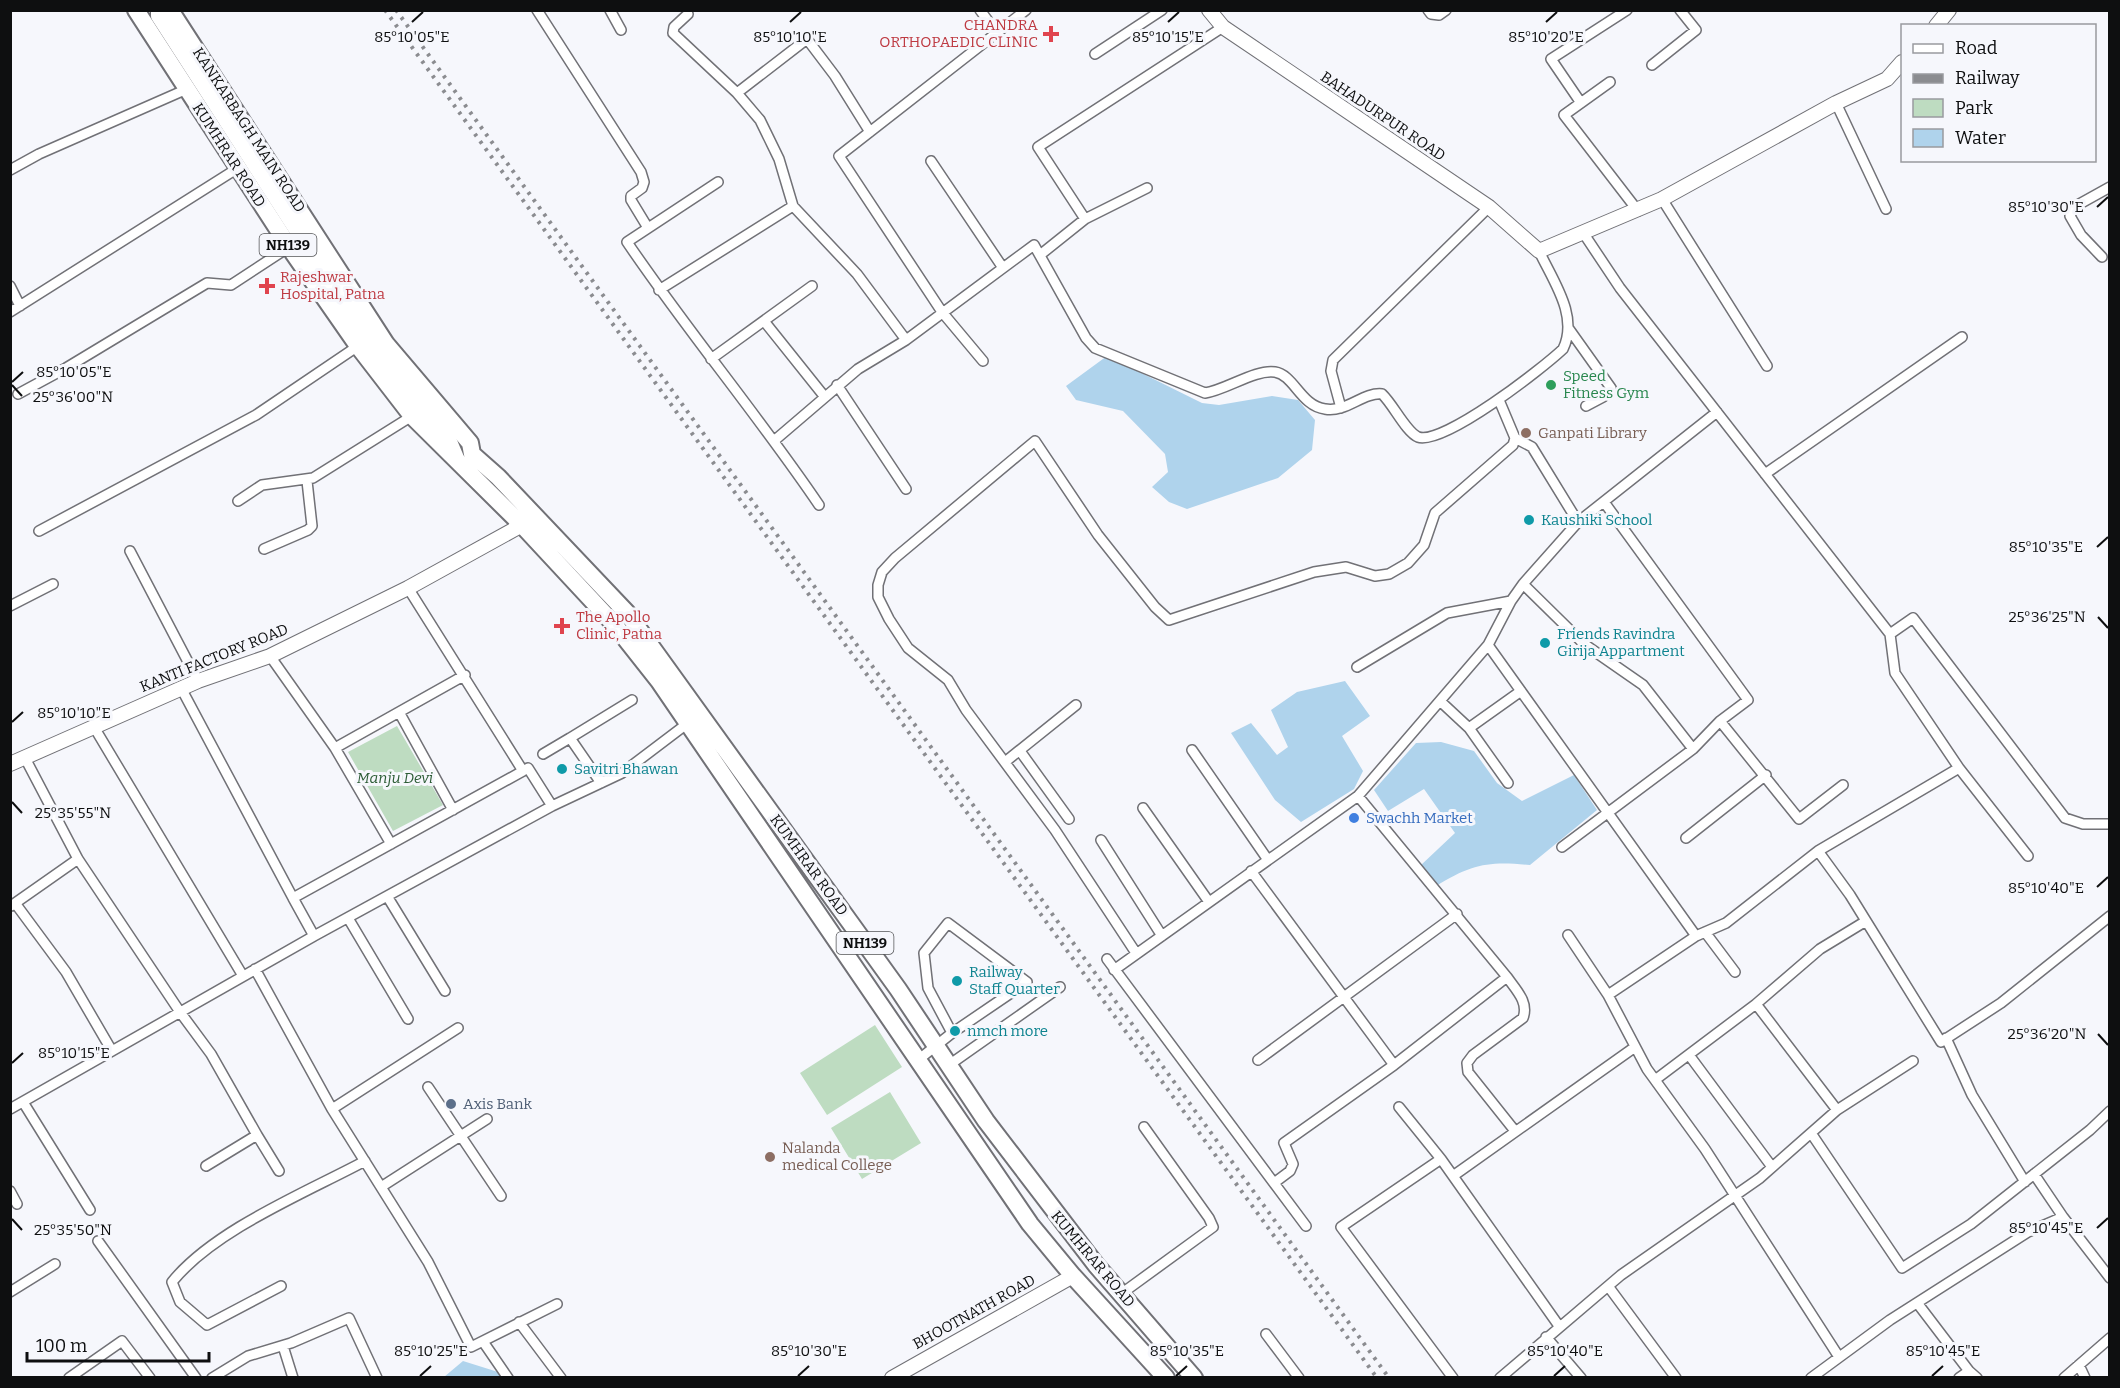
<svg xmlns="http://www.w3.org/2000/svg" width="2120" height="1388" font-family="Bitter,serif">
	<style>
		.green { fill: #bedcc1 }
		.water { fill: #afd3ec }
		.lines { fill: none; stroke-linecap: round; stroke-linejoin: round }
		.street-casing { stroke: #717176; stroke-width: 12 }
		.secondary-casing { stroke: #717176; stroke-width: 16 }
		.highway-casing { stroke: #717176; stroke-width: 20 }
		.street { stroke: #fff; stroke-width: 9 }
		.secondary { stroke: #fff; stroke-width: 14 }
		.highway { stroke: #fff; stroke-width: 16 }
		.rail { stroke: #8b8c90; stroke-width: 4; stroke-dasharray: 3 6; stroke-linecap: butt }
		.ticks { fill: none; stroke: #0e0f10; stroke-width: 2 }
		.health-dot { fill: #e0444e; stroke: #f6f7fc; stroke-width: 2 }
		.leisure-dot { fill: #2e9e5b; stroke: #f6f7fc; stroke-width: 2 }
		.education-dot { fill: #8d6e63; stroke: #f6f7fc; stroke-width: 2 }
		.culture-dot { fill: #0f9aa8; stroke: #f6f7fc; stroke-width: 2 }
		.shop-dot { fill: #3f7fe0; stroke: #f6f7fc; stroke-width: 2 }
		.service-dot { fill: #5c6f8a; stroke: #f6f7fc; stroke-width: 2 }
		.labels { text-anchor: middle; stroke-width: 6; stroke-linejoin: round; paint-order: stroke }
		.shield { fill: #f6f7fc; stroke: #545557; stroke-width: 1.5 }
		.shield-label { font-size: 14px; font-weight: bold; fill: #0e0f10 }
		.health-label { font-size: 15px; fill: #be3a42; stroke: #f6f7fc; text-anchor: start }
		.street-label { font-size: 15px; fill: #0e0f10; stroke: #f6f7fc }
		.leisure-label { font-size: 15px; fill: #27864d; stroke: #f6f7fc; text-anchor: start }
		.education-label { font-size: 15px; fill: #785e54; stroke: #f6f7fc; text-anchor: start }
		.culture-label { font-size: 15px; fill: #0d838f; stroke: #f6f7fc; text-anchor: start }
		.park-label { font-size: 15px; font-style: italic; fill: #2c5c35; stroke: #f6f7fc }
		.shop-label { font-size: 15px; fill: #366cbe; stroke: #f6f7fc; text-anchor: start }
		.service-label { font-size: 15px; fill: #4e5e75; stroke: #f6f7fc; text-anchor: start }
		.ticks-label { font-size: 15px; text-anchor: middle; fill: #0e0f10; stroke: #f6f7fc; stroke-width: 6; stroke-linejoin: round; paint-order: stroke }
	</style>
	<rect width="100%" height="100%" fill="#f6f7fc"/>
	<path class="green" d="M397 726 443 805 393 831 348 752Z
		M875 1025 902 1067 827 1115 800 1073Z
		M890 1092 921 1143 862 1179 831 1128Z"/>
	<path class="water" d="M1107 356 1202 403 1219 405 1272 396 1298 400 1315 420 1312 450 1278 478 1187 509 1169 502 1152 487 1168 472 1165 454 1123 411 1076 400 1066 386Z
		M1345 681 1370 716 1342 736 1363 771 1354 789 1301 822 1275 800 1231 733 1251 723 1277 755 1288 747 1271 710 1297 692Z
		M1441 742 1474 751 1497 783 1522 801 1574 775 1597 810 1530 865C1488 861 1472 864 1436 886L1420 866 1455 833 1424 789 1388 811 1374 790 1416 743Z
		M463 1361 498 1372 502 1377H444Z"/>
	<g class="lines">
		<defs>
			<path id="street" d="M537 10 641 172 644 182 642 188 631 196V200L648 228
				M610 10 621 30
				M980 10 997 33
				M1428 10 1431 14 1439 15 1446 10
				M688 14 674 27 673 33 737 93
				M1095 54 1162 10
				M1652 65 1696 30 1680 10
				M1610 82 1564 115 1638 211
				M1581 103 1551 59 1627 10
				M1836 103 1886 209
				M870 132 835 76 807 39 737 93 760 120 779 159 793 206 857 274 906 340
				M931 161 1003 268
				M10 170 39 154 187 89
				M718 182 627 242C688 332 758 415 819 505
				M1147 188 1085 219 1038 147 1223 27
				M1662 199 1767 366
				M1584 234 1620 288 1890 634 1895 673 1959 768 1818 851
				M1040 255 1085 219
				M2102 257 2081 235 2070 216 2074 207 2110 187
				M10 286 20 306
				M659 290 793 206
				M10 312 238 168
				M764 321 824 396
				M1569 329 1611 388 1603 397 1586 406
				M711 359 812 286
				M983 361 942 312 839 156 1026 10
				M837 385 906 489
				M18 394 66 368 197 289 207 283 231 285 289 247
				M1341 408 1331 371 1333 360 1489 207
				M1515 438 1532 447 1578 522
				M775 440 858 369 906 340 1034 245 1086 338 1095 348 1205 393C1226 390 1255 369 1275 372 1294 375 1301 406 1325 409 1346 413 1363 392 1382 394 1393 404 1406 432 1418 437 1443 446 1543 368 1563 349 1579 316 1553 281 1539 251
				M1765 474 1962 337
				M238 501 262 485 313 478 412 416
				M39 531 256 415 358 346
				M264 549 308 530 312 526 307 481
				M130 551 198 681
				M1523 584 1584 644 1643 685 1693 749
				M10 606 53 584
				M1890 634 1913 618 2065 818 2083 824H2110
				M1488 645 1696 936 1726 923 1818 851 1850 895 1941 1042 2001 1003 2110 916
				M270 656 335 748 391 844
				M1357 667 1447 613 1511 601
				M181 688 293 898 523 771 408 588
				M1440 701 1469 728 1508 783
				M399 712 453 810
				M1720 721 1799 819 1843 785
				M94 727 243 976
				M1469 728 1521 691
				M335 748 465 675
				M1192 750 1268 860
				M1020 751 1069 819
				M543 754 570 738
				M25 758 78 859 180 1012 211 1054 257 1135 206 1166
				M1005 762 1076 705
				M1959 768 2028 856
				M523 771 528 768 552 806
				M601 783 570 738 632 700
				M1143 808 1209 902
				M1686 838 1766 775
				M1101 840 1162 936
				M1562 847 1693 749 1720 721 1748 700 1604 502
				M1251 871 1394 1065
				M387 896 445 991
				M15 903 66 972 112 1051
				M11 906 78 859
				M348 918 408 1019
				M1705 932 1735 972
				M1568 935 1608 995 1696 936
				M314 936 552 806 622 773 688 723
				M1136 953 1055 830 966 710 948 680 908 648 889 619 878 597V585L882 572 895 558 1035 441 1098 535 1155 607 1169 620 1314 572 1346 567 1375 576 1389 574 1408 563 1424 545 1435 513 1513 445 1515 438 1499 400
				M1107 959 1306 1226
				M255 969 332 1109 428 1262 471 1347 557 1304
				M1114 970 1358 796 1488 645 1511 601 1523 584 1578 522 1717 412
				M1507 977C1516 990 1529 1002 1523 1018L1473 1055 1467 1063 1468 1072 1515 1131
				M1608 995 1647 1069 1705 1149 1839 1357
				M1756 1004 1837 1110
				M1946 1038 1972 1095 2025 1182
				M1689 1055 1772 1167
				M918 1060 952 1033 955 1031 1027 982 948 923 924 953 928 988 952 1033
				M1258 1060 1457 914
				M949 1065 1060 987
				M1655 1080 1756 1004 1820 949 1866 921
				M428 1087 501 1196
				M23 1102 90 1210
				M1399 1107 1441 1159 1559 1326
				M10 1109 314 936 293 898
				M332 1109 458 1028
				M1811 1133 1902 1268 1971 1224 2090 1130 2110 1111
				M257 1135 279 1171
				M1441 1159 1341 1227 1453 1378
				M2034 1174 2063 1217
				M1453 1176 1635 1047
				M1274 1183 1290 1171 1293 1164 1284 1143 1394 1065 1507 977 1358 796
				M381 1187 487 1119
				M10 1191 17 1204
				M98 1241 196 1378
				M281 1286 207 1325 180 1302 172 1282C214 1230 305 1193 365 1161
				M1608 1286 1676 1378
				M10 1292 55 1264
				M1121 1294 1213 1227 1209 1218 1144 1127
				M1918 1304 1969 1371
				M519 1322 561 1378
				M1266 1334 1299 1378
				M1546 1337 1581 1378
				M484 1343 508 1378
				M283 1346 293 1378
				M2079 1365 2085 1378
				M69 1378 122 1341 150 1378
				M212 1378 248 1356 291 1343 349 1318 377 1378
				M1500 1378 1621 1275 1760 1178 1837 1110 1913 1061
				M1811 1378 1890 1320 2028 1232 2063 1217 2110 1278
				M1959 1378 1969 1371 1977 1378
				M2064 1378 2110 1338"/>
			<path id="secondary" d="M158 10V16L367 340 393 374 449 439 457 458
				M1209 10 1223 27 1489 207 1539 251 1662 199 1836 103 1887 79 1902 62
				M1936 26 1949 10
				M10 764 198 681 270 656 408 588 522 525
				M892 1378 1073 1276"/>
			<path id="highway" d="M136 10 294 254 358 346 412 416 522 525 614 624 659 681 1030 1224 1073 1276 1166 1378
				M170 10 386 344 470 443 472 454 498 477 627 613 898 989 986 1121 1096 1265 1194 1378"/>
		</defs>
		<use href="#street" class="street-casing"/>
		<use href="#secondary" class="secondary-casing"/>
		<use href="#highway" class="highway-casing"/>
		<use href="#street" class="street"/>
		<use href="#secondary" class="secondary"/>
		<use href="#highway" class="highway"/>
		<path class="rail" d="M385 10 1377 1378
			M396 10 1389 1378"/>
	</g>
	<path class="ticks" d="M412 22 423 12M790 22 801 12M1168 22 1179 12M1546 22 1557 12M2097 207 2108 197M12 382 23 372M12 385 22 396M2097 547 2108 537M2098 617 2108 628M12 722 23 712M12 802 22 813M2097 887 2108 877M2098 1034 2108 1045M12 1063 23 1053M12 1219 22 1230M2097 1228 2108 1218M420 1376 431 1366M798 1376 809 1366M1176 1376 1187 1366M1554 1376 1565 1366M1932 1376 1943 1366"/>
	<g class="health-dot">
		<path d="M1048 25h6v6h6v6h-6v6h-6v-6h-6v-6h6z"/>
		<path d="M264 277h6v6h6v6h-6v6h-6v-6h-6v-6h6z"/>
		<path d="M559 617h6v6h6v6h-6v6h-6v-6h-6v-6h6z"/>
	</g>
	<circle class="leisure-dot" cx="1551" cy="385" r="6"/>
	<g class="education-dot">
		<circle cx="1526" cy="433" r="6"/>
		<circle cx="770" cy="1157" r="6"/>
	</g>
	<g class="culture-dot">
		<circle cx="1529" cy="520" r="6"/>
		<circle cx="1545" cy="643" r="6"/>
		<circle cx="562" cy="769" r="6"/>
		<circle cx="957" cy="981" r="6"/>
		<circle cx="955" cy="1031" r="6"/>
	</g>
	<circle class="shop-dot" cx="1354" cy="818" r="6"/>
	<circle class="service-dot" cx="451" cy="1104" r="6"/>
	<g class="labels">
		<g class="shield">
			<rect x="259.5" y="234" width="57" height="22" rx="4.5"/>
			<rect x="836.5" y="932" width="57" height="22" rx="4.5"/>
		</g>
		<g class="shield-label">
			<text x="288" y="250">NH139</text>
			<text x="865" y="948">NH139</text>
		</g>
		<g class="health-label">
			<text x="1038" y="30" text-anchor="end">CHANDRA<tspan x="1038" dy="17">ORTHOPAEDIC CLINIC</tspan></text>
			<text x="280" y="282">Rajeshwar<tspan x="280" dy="17">Hospital, Patna</tspan></text>
			<text x="576" y="622">The Apollo<tspan x="576" dy="17">Clinic, Patna</tspan></text>
		</g>
		<g class="street-label">
			<text transform="translate(1383 116) rotate(34)" y="5">BAHADURPUR ROAD</text>
			<text transform="translate(249 130) rotate(57)" y="5">KANKARBAGH MAIN ROAD</text>
			<text transform="translate(229 155) rotate(57)" y="5">KUMHRAR ROAD</text>
			<text transform="translate(214 658) rotate(-22)" y="5">KANTI FACTORY ROAD</text>
			<text transform="translate(809 865) rotate(54)" y="5">KUMHRAR ROAD</text>
			<text transform="translate(1093 1259) rotate(50)" y="5">KUMHRAR ROAD</text>
			<text transform="translate(974 1312) rotate(-29)" y="5">BHOOTNATH ROAD</text>
		</g>
		<g class="leisure-label">
			<text x="1563" y="381">Speed<tspan x="1563" dy="17">Fitness Gym</tspan></text>
		</g>
		<g class="education-label">
			<text x="1538" y="438">Ganpati Library</text>
			<text x="782" y="1153">Nalanda<tspan x="782" dy="17">medical College</tspan></text>
		</g>
		<g class="culture-label">
			<text x="1541" y="525">Kaushiki School</text>
			<text x="1557" y="639">Friends Ravindra<tspan x="1557" dy="17">Girija Appartment</tspan></text>
			<text x="574" y="774">Savitri Bhawan</text>
			<text x="969" y="977">Railway<tspan x="969" dy="17">Staff Quarter</tspan></text>
			<text x="967" y="1036">nmch more</text>
		</g>
		<g class="park-label">
			<text x="395" y="783">Manju Devi</text>
		</g>
		<g class="shop-label">
			<text x="1366" y="823">Swachh Market</text>
		</g>
		<g class="service-label">
			<text x="463" y="1109">Axis Bank</text>
		</g>
	</g>
	<g class="ticks-label">
		<text x="412" y="42">85°10'05"E</text>
		<text x="790" y="42">85°10'10"E</text>
		<text x="1168" y="42">85°10'15"E</text>
		<text x="1546" y="42">85°10'20"E</text>
		<text x="2046" y="212">85°10'30"E</text>
		<text x="74" y="377">85°10'05"E</text>
		<text x="73" y="402">25°36'00"N</text>
		<text x="2046" y="552">85°10'35"E</text>
		<text x="2047" y="622">25°36'25"N</text>
		<text x="74" y="718">85°10'10"E</text>
		<text x="73" y="818">25°35'55"N</text>
		<text x="2046" y="893">85°10'40"E</text>
		<text x="2047" y="1039">25°36'20"N</text>
		<text x="74" y="1058">85°10'15"E</text>
		<text x="2046" y="1233">85°10'45"E</text>
		<text x="73" y="1235">25°35'50"N</text>
		<text x="431" y="1356">85°10'25"E</text>
		<text x="809" y="1356">85°10'30"E</text>
		<text x="1187" y="1356">85°10'35"E</text>
		<text x="1565" y="1356">85°10'40"E</text>
		<text x="1943" y="1356">85°10'45"E</text>
	</g>
	<rect width="2120" height="1388" fill="none" stroke="#0e0f10" stroke-width="24"/>
	<rect x="1901" y="24" width="195" height="138" fill="#f6f7fc" stroke="#999a9e" stroke-width="1.5"/>
	<rect x="1913" y="44" width="30" height="9" fill="#ffffff" stroke="#999a9e" stroke-width="1.5"/>
	<text x="1955" y="54" font-size="18" fill="#0e0f10">Road</text>
	<rect x="1913" y="74" width="30" height="9" fill="#8b8c90" stroke="#999a9e" stroke-width="1.5"/>
	<text x="1955" y="84" font-size="18" fill="#0e0f10">Railway</text>
	<rect x="1913" y="99" width="30" height="18" fill="#bedcc1" stroke="#999a9e" stroke-width="1.5"/>
	<text x="1955" y="114" font-size="18" fill="#0e0f10">Park</text>
	<rect x="1913" y="129" width="30" height="18" fill="#afd3ec" stroke="#999a9e" stroke-width="1.5"/>
	<text x="1955" y="144" font-size="18" fill="#0e0f10">Water</text>
	<path d="M27 1352v9h182v-9" fill="none" stroke="#0e0f10" stroke-width="3"/>
	<text x="36" y="1352" font-size="18" fill="#0e0f10" stroke="#f6f7fc" stroke-width="4.5" paint-order="stroke">100 m</text>
</svg>
